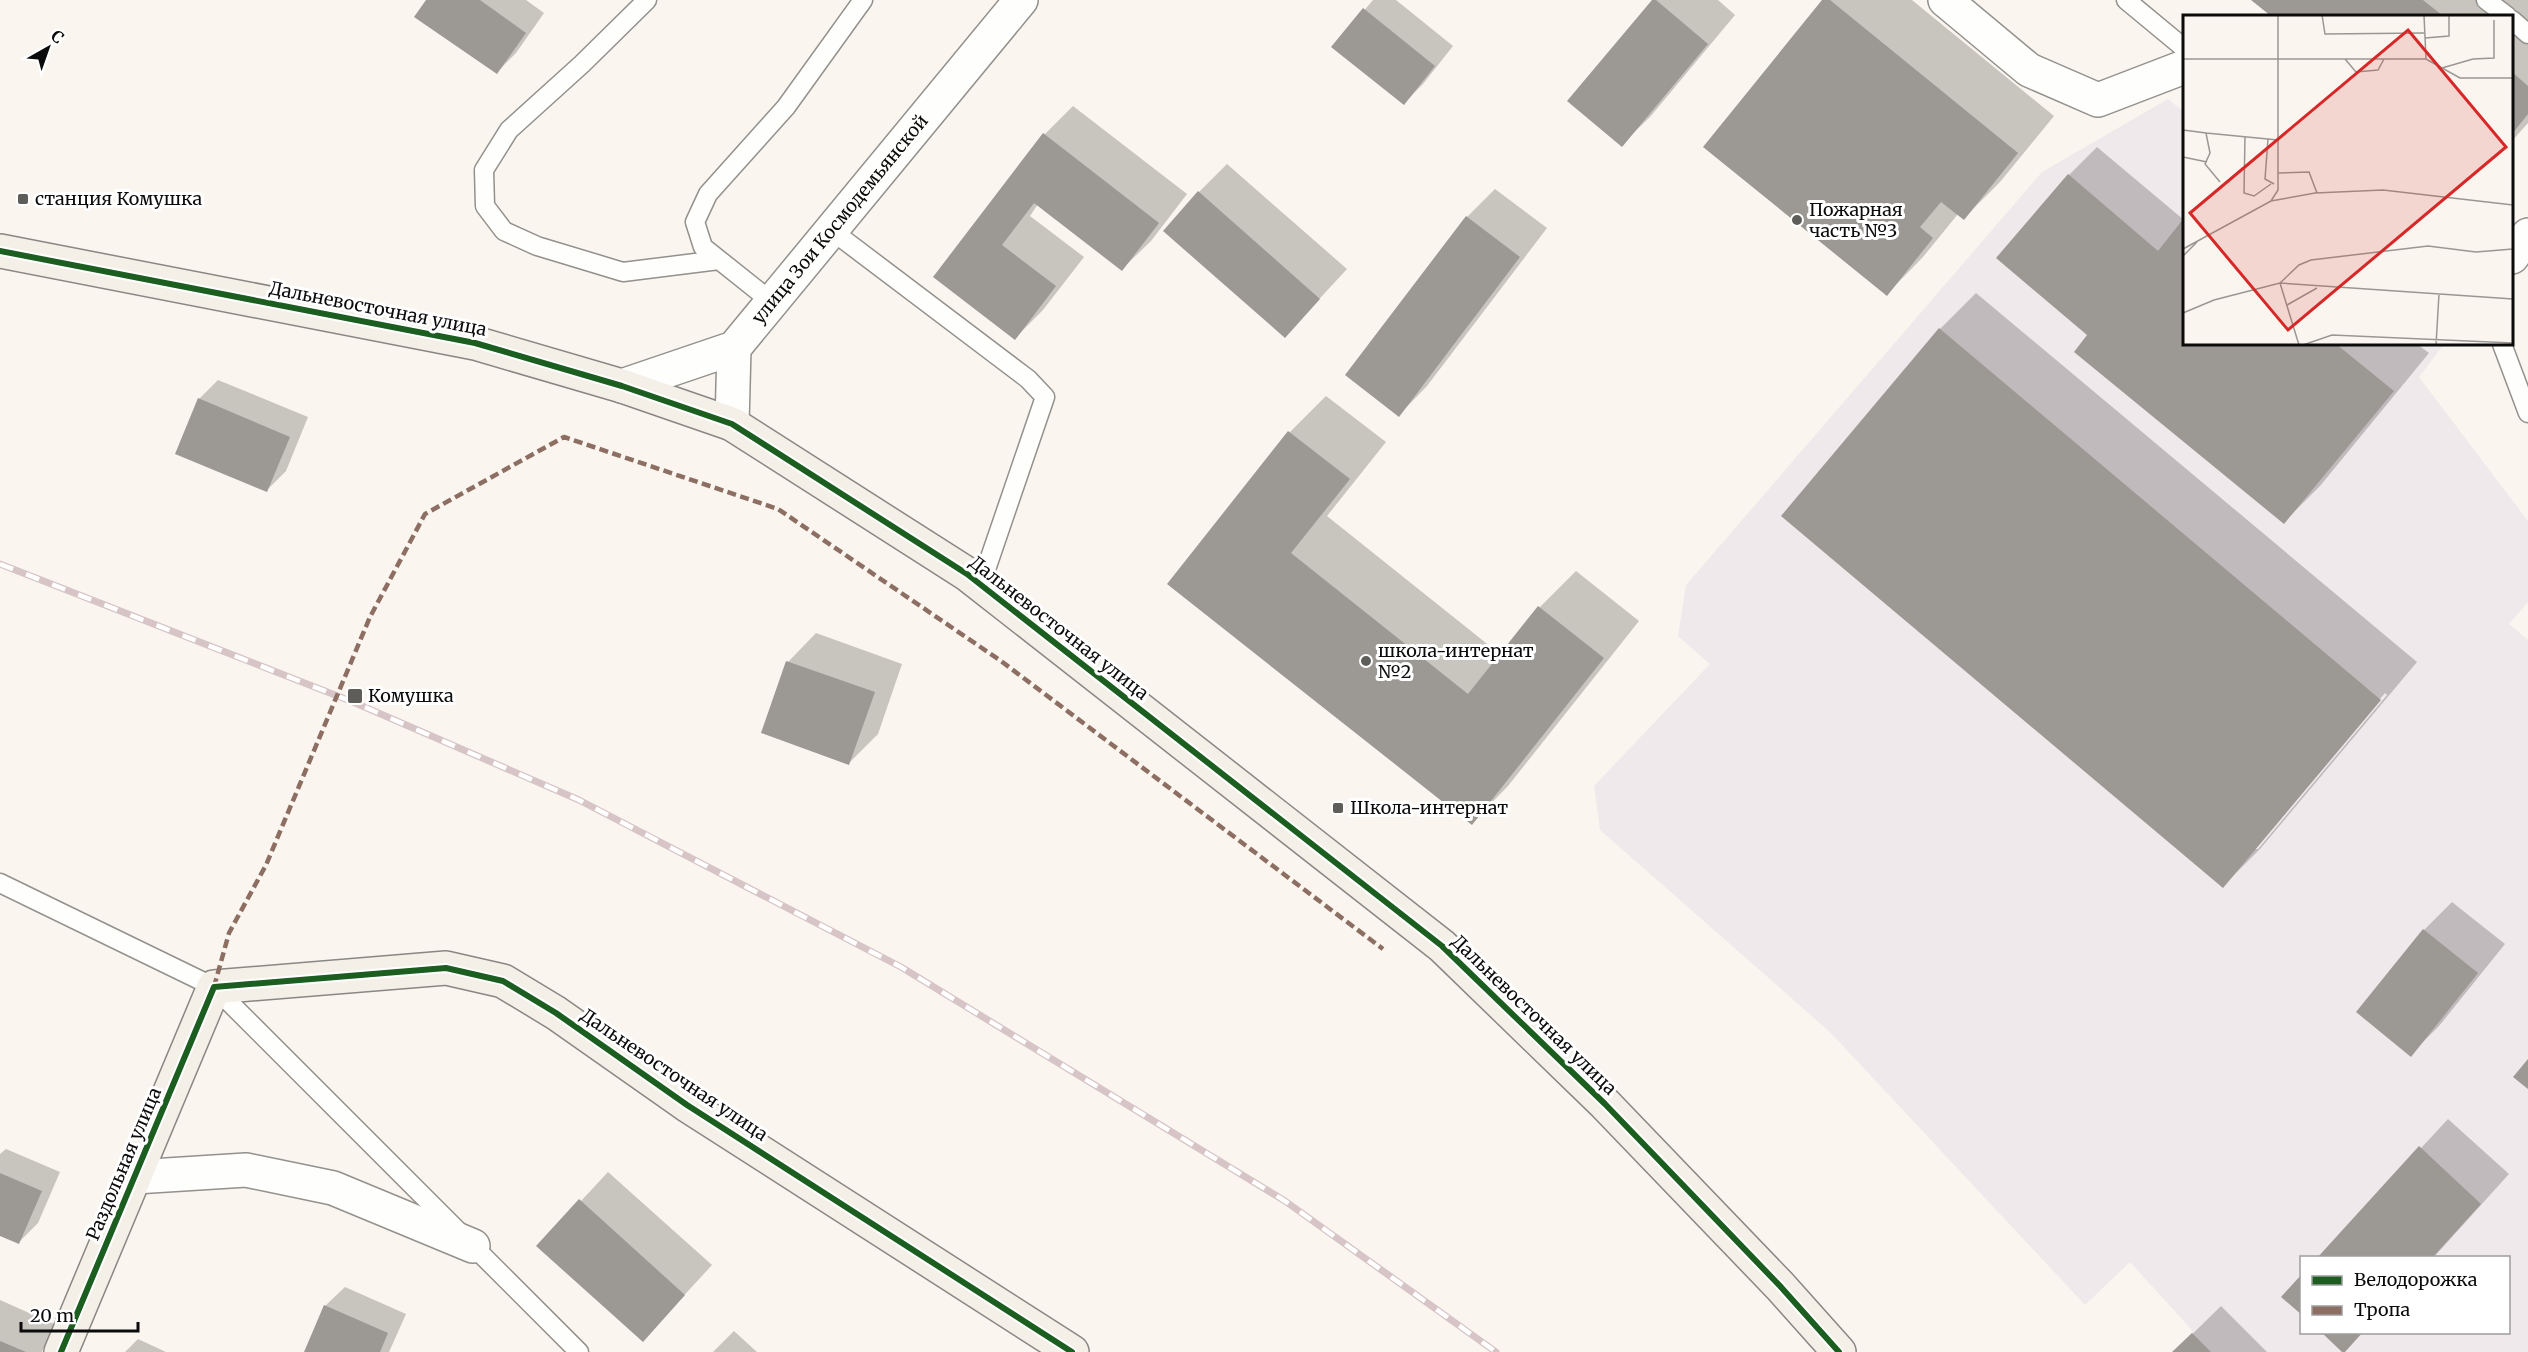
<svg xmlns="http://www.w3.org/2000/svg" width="2528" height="1352" font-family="Merriweather,serif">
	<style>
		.industrial { fill: #f0e9ec; fill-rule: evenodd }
		.shadow { fill: #0003; fill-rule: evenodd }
		.building { fill: #9c9894 }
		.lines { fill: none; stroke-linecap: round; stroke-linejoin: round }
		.lane-casing { stroke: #93908d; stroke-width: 21 }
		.street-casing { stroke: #93908d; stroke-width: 36 }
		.secondary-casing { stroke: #898784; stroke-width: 36 }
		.lane { stroke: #fefefc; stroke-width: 18 }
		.street { stroke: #fefefc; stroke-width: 33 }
		.secondary { stroke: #f4f0e8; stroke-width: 33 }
		.rail-casing { stroke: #d6c4c7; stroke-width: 7 }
		.rail { stroke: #fff; stroke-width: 4.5; stroke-dasharray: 14; stroke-linecap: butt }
		.quiet { stroke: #8d6e63; stroke-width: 4.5; stroke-dasharray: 9 4.5; stroke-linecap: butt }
		.cycleway-casing { stroke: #fff; stroke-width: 10 }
		.cycleway { stroke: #1b5e20; stroke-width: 6 }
		.poi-dot { fill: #5f5d5a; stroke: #fff; stroke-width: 2 }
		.labels { text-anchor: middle; stroke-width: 6; stroke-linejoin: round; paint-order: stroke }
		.poi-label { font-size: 18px; fill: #0b0b0b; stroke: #fff; text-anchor: start }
		.street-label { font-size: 18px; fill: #0b0b0b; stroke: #fff }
		.inset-road { fill: none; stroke: #9a9793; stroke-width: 1.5 }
		.view { fill: #d62828; fill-opacity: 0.15; stroke: #d62828; stroke-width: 3 }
		.inset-edge { fill: none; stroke: #0b0b0b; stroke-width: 3 }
	</style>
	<rect width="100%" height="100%" fill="#faf5ee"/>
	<path class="industrial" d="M2168 99 2184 112V344H2444L2419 377 2528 521V602L2509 624 2528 640V1352H2172L2192 1333 2191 1329 2130 1262 2085 1305 1830 1032 1600 830 1594 786 1710 664 1678 636 1686 585 2042 172ZM2302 1258H2508V1332H2302Z"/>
	<path class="shadow" d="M428 0H526L544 13 516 53 497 72Z
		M1373 0H1396L1453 46 1423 84 1404 103 1333 47Z
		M1654 0H1718L1735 15 1650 117 1621 145Z
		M1824 0H1912L2054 116 2000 182 1964 218 1958 214 1923 257 1887 294Z
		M2253 0H2528V123L2512 141V16H2273Z
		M1073 106 1187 194 1151 241 1122 269 1038 204 1030 216 1084 257 1043 310 1015 338 935 277 1045 134Z
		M2097 147 2184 220V344H2417L2429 353 2320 486 2284 522 2100 322 2069 175Z
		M1227 164 1347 269 1285 336 1199 192Z
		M1495 189 1547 228 1427 386 1399 415 1467 217Z
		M1976 293 2417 662 2260 849 2223 886 1940 329ZM2385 693 2387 695 2258 849H2254Z
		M218 380 308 417 286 471 266 491 199 399Z
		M1326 396 1386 442 1327 516 1501 655 1539 608 1576 571 1639 621 1508 786 1472 823 1169 583 1290 432Z
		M816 633 902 664 878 734 849 763 788 662Z
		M2452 902 2505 944 2439 1026 2410 1055 2424 930Z
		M2448 1119 2509 1174 2433 1258H2319Z
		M6 1149 60 1172 38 1223 19 1242 0 1234V1154Z
		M608 1172 712 1265 643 1340 539 1246Z
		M345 1287 406 1314 389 1352H305L325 1306Z
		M0 1300 54 1324 42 1352H0Z
		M2221 1306 2267 1352H2174Z
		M734 1331 757 1352H713Z
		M138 1339 166 1352H125Z"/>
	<path class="building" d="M426 0H480L526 33 497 74 414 17Z
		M1652 0H1656L1708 44 1622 147 1567 101Z
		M1822 0H1830L2018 153 1964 220 1941 202 1920 227 1933 238 1887 296 1703 147Z
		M2251 0H2423L2443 16H2271Z
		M1363 8 1435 66 1404 105 1331 47Z
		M2512 72 2528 86V114L2512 134Z
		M1043 133 1159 223 1122 271 1034 203 1002 245 1056 286 1015 340 933 277Z
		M2068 174 2158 251 2184 218V344H2336L2394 391 2284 524 2074 352 2087 335 1996 258Z
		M1198 191 1320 299 1285 338 1163 231Z
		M1466 216 1520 257 1399 417 1345 375Z
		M1939 328 2381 700 2223 888 1781 516Z
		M198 398 290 437 267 492 175 454Z
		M1288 431 1350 479 1291 553 1468 694 1538 606 1604 658 1472 825 1167 584Z
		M786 661 875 692 849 765 761 733Z
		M2423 929 2478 973 2411 1057 2356 1012Z
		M2528 1059V1089L2513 1077Z
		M2419 1146 2481 1204 2432 1258H2317Z
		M0 1173 42 1191 19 1244 0 1236Z
		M579 1199 685 1295 643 1342 536 1246Z
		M2302 1274V1315L2281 1297Z
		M324 1305 388 1333 380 1352H304Z
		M2321 1332H2363L2345 1352H2342Z
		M2192 1333 2211 1352H2172Z
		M0 1341 26 1352H0Z"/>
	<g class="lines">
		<defs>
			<path id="lane" d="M647 0 582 64 509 130 484 170 485 206 504 231 537 246 623 272 719 260
				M2126 0 2184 48
				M2486 0 2507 16
				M2512 20 2528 34
				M831 230 1028 379 1045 397 981 584
				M772 302 703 247 695 222 708 194 786 107 863 0
				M2502 344 2528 413
				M0 883 214 987 579 1352"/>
			<g id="street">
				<path d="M1945 0 2029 70 2098 100 2184 67"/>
				<path d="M2512 257 2528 235"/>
				<path id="s1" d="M622 386 734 348 1021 0"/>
				<path d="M732 424 734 348"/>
				<path d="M135 1177 246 1170 333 1188 473 1246"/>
			</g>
			<path id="secondary" d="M0 251 475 343 622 386 732 424 967 574 1442 946 1605 1104 1780 1286 1839 1352
				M61 1352 214 987 446 968 503 981 556 1013 687 1105 1072 1352"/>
		</defs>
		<use href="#lane" class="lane-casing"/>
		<use href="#street" class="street-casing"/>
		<use href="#secondary" class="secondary-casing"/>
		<use href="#lane" class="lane"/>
		<use href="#street" class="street"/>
		<use href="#secondary" class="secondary"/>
		<defs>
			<path id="rail" d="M0 564 353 702 579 800 901 967 1285 1201 1496 1352"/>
		</defs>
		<use href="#rail" class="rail-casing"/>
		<use href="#rail" class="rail"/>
		<path class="quiet" d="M214 987 229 933 266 865 370 617 425 514 564 437 778 509 1001 661 1383 949"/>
		<defs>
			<path id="cycleway" d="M0 251 475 343 622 386 732 424 967 574 1442 946 1605 1104 1780 1286 1839 1352
				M61 1352 214 987 446 968 503 981 556 1013 687 1105 1072 1352"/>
		</defs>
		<use href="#cycleway" class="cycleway-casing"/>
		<use href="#cycleway" class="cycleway"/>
	</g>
	<g class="poi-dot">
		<rect x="17" y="193" width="12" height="12" rx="3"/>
		<circle cx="1797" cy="220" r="6"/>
		<circle cx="1366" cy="661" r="6"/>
		<rect x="347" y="688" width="16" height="16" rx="3"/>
		<rect x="1332" y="802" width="12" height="12" rx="3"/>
	</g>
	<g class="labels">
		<g class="poi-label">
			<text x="35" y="205">станция Комушка</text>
			<text x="1809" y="216">Пожарная<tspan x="1809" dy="21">часть №3</tspan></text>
			<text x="1378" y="657">школа-интернат<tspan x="1378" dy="21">№2</tspan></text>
			<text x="368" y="702">Комушка</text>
			<text x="1350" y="814">Школа-интернат</text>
		</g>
		<g class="street-label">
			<text dy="6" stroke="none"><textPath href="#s1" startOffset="285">улица Зои Космодемьянской</textPath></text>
			<text transform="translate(378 309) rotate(11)" y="6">Дальневосточная улица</text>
			<text transform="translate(1059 628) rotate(38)" y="6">Дальневосточная улица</text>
			<text transform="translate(1534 1015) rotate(44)" y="6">Дальневосточная улица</text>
			<text transform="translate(674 1075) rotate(34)" y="6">Дальневосточная улица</text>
			<text transform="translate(124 1164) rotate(-67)" y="6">Раздольная улица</text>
		</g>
	</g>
	<g transform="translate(2183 15)">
		<rect width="330" height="330" fill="#faf5ee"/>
		<path class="inset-road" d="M139 0 142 19 241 18M241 0 243 44M242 23 266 21V0M0 44H243L277 63H330M162 44 173 57 195 55 201 44M259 53 290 44 311 43V5M0 115 23 118 27 138 22 149 37 167M23 118 95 125M62 121 61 178 71 181 88 169M85 124 82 164 91 169M0 142 24 147M95 158 126 157 134 178M88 186 95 175V0M0 234 88 186 132 178 200 175 330 190M0 241 14 227M97 268 116 250 128 245 245 231 293 237 330 234M97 268 116 330M104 290 134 273M0 298 31 285 97 268 330 284M120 330 149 320 330 328M253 330 256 279"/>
		<path class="view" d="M225 15 323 132 105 315 7 198Z"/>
		<rect width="330" height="330" class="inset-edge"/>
	</g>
	<rect x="2300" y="1256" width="210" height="78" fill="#ffffff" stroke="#9d9d9d" stroke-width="1.5"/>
	<rect x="2312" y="1276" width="30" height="9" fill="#1b5e20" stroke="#9d9d9d" stroke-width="1.5"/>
	<text x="2354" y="1286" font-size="18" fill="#0b0b0b">Велодорожка</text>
	<rect x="2312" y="1306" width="30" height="9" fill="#8d6e63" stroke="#9d9d9d" stroke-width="1.5"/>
	<text x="2354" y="1316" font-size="18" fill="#0b0b0b">Тропа</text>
	<g transform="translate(48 48) rotate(40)" stroke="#ffffff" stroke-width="4.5" paint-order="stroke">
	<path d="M0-4.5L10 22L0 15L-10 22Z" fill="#0b0b0b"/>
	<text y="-9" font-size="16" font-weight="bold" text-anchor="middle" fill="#0b0b0b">С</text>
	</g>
	<path d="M21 1322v9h117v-9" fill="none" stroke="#0b0b0b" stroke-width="3"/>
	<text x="30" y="1322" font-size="18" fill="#0b0b0b" stroke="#ffffff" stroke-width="4.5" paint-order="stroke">20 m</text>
</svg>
